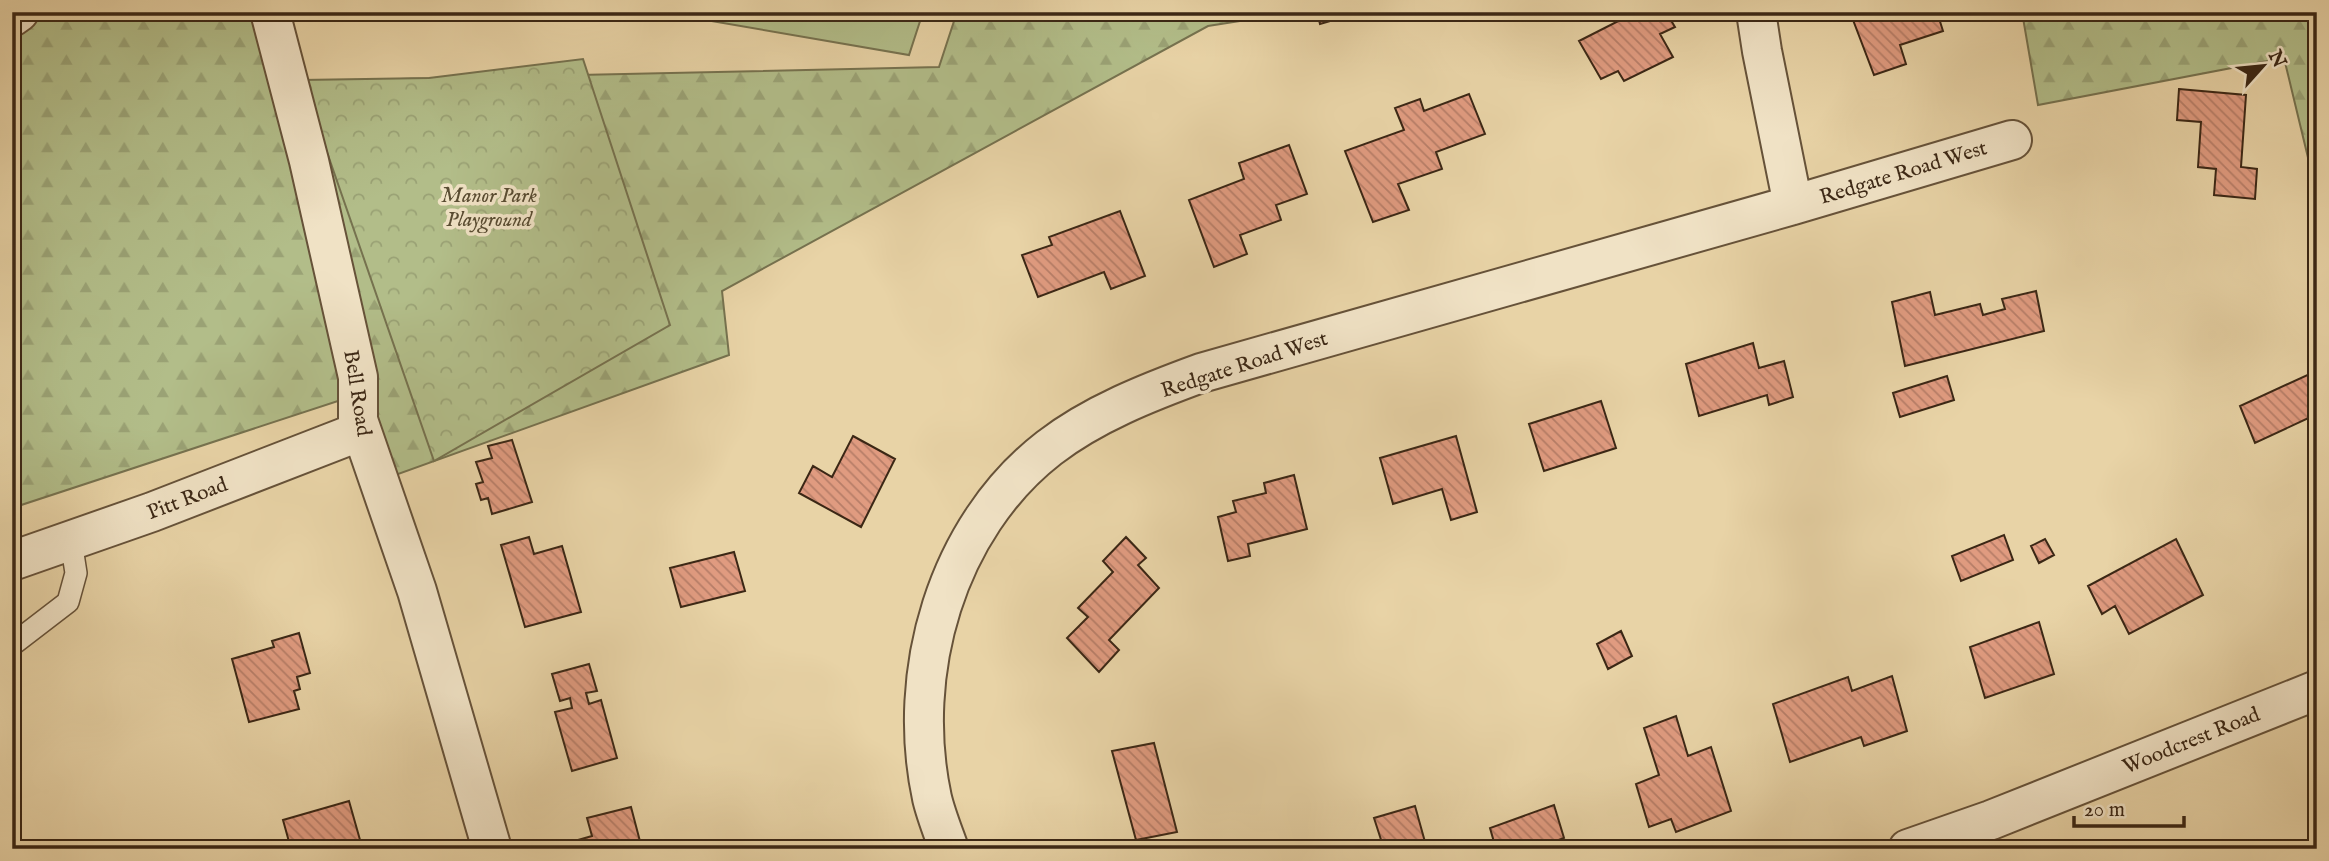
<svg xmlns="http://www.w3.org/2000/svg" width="2329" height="861" font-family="'IM FELL English',serif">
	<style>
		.forest { fill: url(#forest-firs); stroke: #76724f; stroke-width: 2 }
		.park { fill: url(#park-crowns); stroke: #76724f; stroke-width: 2 }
		.pitch { fill: #b2bd89; stroke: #76724f; stroke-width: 2 }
		.building { fill: url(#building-back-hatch); stroke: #3b2715; stroke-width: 2 }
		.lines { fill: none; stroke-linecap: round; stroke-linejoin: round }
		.lane-casing { stroke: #665239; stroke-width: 24 }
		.street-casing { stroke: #665239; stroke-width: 42 }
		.lane { stroke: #f0e2c5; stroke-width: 21 }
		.street { stroke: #f0e2c5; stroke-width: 38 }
		.labels { text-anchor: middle; stroke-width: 7; stroke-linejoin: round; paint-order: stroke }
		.street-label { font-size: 21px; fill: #3b2715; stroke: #f0e2c5 }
		.park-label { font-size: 21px; font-style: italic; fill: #594c32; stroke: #f0e2c5 }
	</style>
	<defs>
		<pattern id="forest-firs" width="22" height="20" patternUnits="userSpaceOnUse" patternTransform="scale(1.75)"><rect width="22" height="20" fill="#b2bd89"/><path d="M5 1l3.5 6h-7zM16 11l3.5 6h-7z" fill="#9aa275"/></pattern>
		<pattern id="park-crowns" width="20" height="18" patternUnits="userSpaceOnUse" patternTransform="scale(1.75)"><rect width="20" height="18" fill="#b2bd89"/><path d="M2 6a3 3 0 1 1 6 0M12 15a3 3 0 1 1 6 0" fill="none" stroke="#9aa275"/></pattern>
		<pattern id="building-back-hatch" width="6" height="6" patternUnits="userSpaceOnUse" patternTransform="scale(1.75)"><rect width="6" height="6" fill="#e09b80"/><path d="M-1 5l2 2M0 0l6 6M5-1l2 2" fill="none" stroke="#b77e68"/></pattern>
	</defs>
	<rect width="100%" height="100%" fill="#e8d3a6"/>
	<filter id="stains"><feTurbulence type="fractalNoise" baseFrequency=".00286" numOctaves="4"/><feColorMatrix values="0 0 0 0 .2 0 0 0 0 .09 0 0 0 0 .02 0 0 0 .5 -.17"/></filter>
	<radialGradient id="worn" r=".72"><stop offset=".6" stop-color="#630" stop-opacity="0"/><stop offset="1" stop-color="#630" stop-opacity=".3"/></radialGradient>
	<path class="forest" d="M12 12H265L296 100 401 79 939 67 957 12H1298L1208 26 722 291 729 355 376 482 347 398 12 508Z
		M2022 12H2317V195L2284 58 2038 105Z"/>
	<path class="park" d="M583 59 670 325 434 461 302 80 429 78Z"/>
	<path class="pitch" d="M659 12H923L909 55Z"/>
	<path class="building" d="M1317 12H1335L1337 19 1320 24Z
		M1636 12H1645L1647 16 1654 12H1666L1675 27 1660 34 1673 57 1624 81 1618 71 1601 79 1579 41Z
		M1850 12H1946L1938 15 1943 31 1900 45 1906 64 1874 75Z
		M2179 89 2246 95 2241 167 2257 169 2255 199 2214 195 2216 169 2198 167 2201 122 2177 120Z
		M1469 94 1485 134 1436 152 1442 169 1398 184 1409 210 1373 222 1345 151 1404 130 1395 108 1420 99 1424 111Z
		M1289 145 1307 194 1276 205 1281 220 1240 235 1247 254 1214 267 1189 200 1244 179 1239 163Z
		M1120 211 1145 276 1111 289 1104 272 1038 297 1022 255 1052 245 1049 237Z
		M2036 291 2044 331 1905 366 1892 302 1930 292 1935 315 1980 304 1983 315 2005 309 2002 299Z
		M1753 343 1759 368 1784 361 1793 397 1769 405 1767 395 1699 416 1686 364Z
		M2314 372 2317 378V414L2255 443 2240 406Z
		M1947 376 1954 400 1900 417 1893 393Z
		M1601 401 1616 448 1544 471 1529 424Z
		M853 436 895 459 861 527 799 493 813 466 832 477Z
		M1456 436 1477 512 1451 520 1442 489 1393 504 1380 458Z
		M512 440 532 502 492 514 488 498 481 500 476 484 483 482 476 462 492 458 488 446Z
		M1294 475 1307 529 1248 544 1250 556 1228 561 1218 517 1236 512 1233 501 1266 493 1264 483Z
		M2004 535 2013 560 1961 581 1952 556Z
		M529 537 534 554 562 546 581 612 525 627 501 545Z
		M1126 537 1146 558 1138 565 1159 588 1109 640 1119 650 1099 672 1067 638 1088 617 1078 608 1113 572 1103 561Z
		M2045 539 2054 555 2039 563 2031 546Z
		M2176 539 2203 595 2129 634 2115 606 2102 614 2088 586Z
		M734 552 745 591 681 607 670 568Z
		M2039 622 2054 674 1985 698 1970 647Z
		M1621 631 1632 656 1608 669 1597 644Z
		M299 633 310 673 297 677 300 689 294 691 299 709 249 722 232 659 274 647 272 641Z
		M589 664 597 691 586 693 589 704 601 700 617 758 572 771 555 712 572 708 570 698 560 701 552 674Z
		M1892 676 1907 731 1864 746 1861 737 1790 762 1773 704 1848 677 1852 691Z
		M1676 716 1688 756 1711 747 1731 811 1676 832 1671 819 1649 827 1636 784 1659 775 1644 728Z
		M1154 743 1177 832 1136 840 1112 751Z
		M349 801 362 847 354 849H291L283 820Z
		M1554 805 1564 838 1548 844 1549 849H1496L1490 828Z
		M1415 806 1425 842 1406 849H1384L1374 818Z
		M631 807 642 849H580L578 840 592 836 587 818Z"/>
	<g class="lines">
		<defs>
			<path id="lane" d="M12 645 68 602 76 573 71 541"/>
			<path id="street" d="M270 12 309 161 358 377V420L417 591 492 849
				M1756 12 1762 51 1793 205
				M12 17 19 12
				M12 561 152 512 361 431
				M949 849C943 832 936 815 932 798 905 673 946 528 1049 448 1093 414 1149 392 1201 373L1793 205 2012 140
				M1908 849 1991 820 2317 690"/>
		</defs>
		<use href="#lane" class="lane-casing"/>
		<use href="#street" class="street-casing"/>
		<use href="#lane" class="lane"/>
		<use href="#street" class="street"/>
	</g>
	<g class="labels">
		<g class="street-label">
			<text transform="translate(1903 172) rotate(-17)" y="7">Redgate Road West</text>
			<text transform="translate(1244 364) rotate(-18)" y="7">Redgate Road West</text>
			<text transform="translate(358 393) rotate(81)" y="7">Bell Road</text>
			<text transform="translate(187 498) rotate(-21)" y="7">Pitt Road</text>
			<text transform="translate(2191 740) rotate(-22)" y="7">Woodcrest Road</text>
		</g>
		<g class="park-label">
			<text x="489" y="202">Manor Park<tspan x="489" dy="24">Playground</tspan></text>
		</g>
	</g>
	<rect width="2329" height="861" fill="none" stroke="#e8d3a6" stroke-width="42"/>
	<rect x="14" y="14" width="2301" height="833" fill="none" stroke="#3b2715" stroke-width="3.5"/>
	<rect x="21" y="21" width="2287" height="819" fill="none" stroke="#3b2715" stroke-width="2"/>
	<g transform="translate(2263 66) rotate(63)" stroke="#f0e2c5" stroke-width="5" paint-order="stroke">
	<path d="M0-5L12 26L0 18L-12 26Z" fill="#3b2715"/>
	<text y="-10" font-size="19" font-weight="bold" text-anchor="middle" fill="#3b2715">N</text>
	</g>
	<path d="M2074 816v10h110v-10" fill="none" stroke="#3b2715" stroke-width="3.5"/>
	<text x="2084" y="816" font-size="21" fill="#3b2715" stroke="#f0e2c5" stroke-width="5" paint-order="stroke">20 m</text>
	<rect width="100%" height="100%" filter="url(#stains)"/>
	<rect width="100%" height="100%" fill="url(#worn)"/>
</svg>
